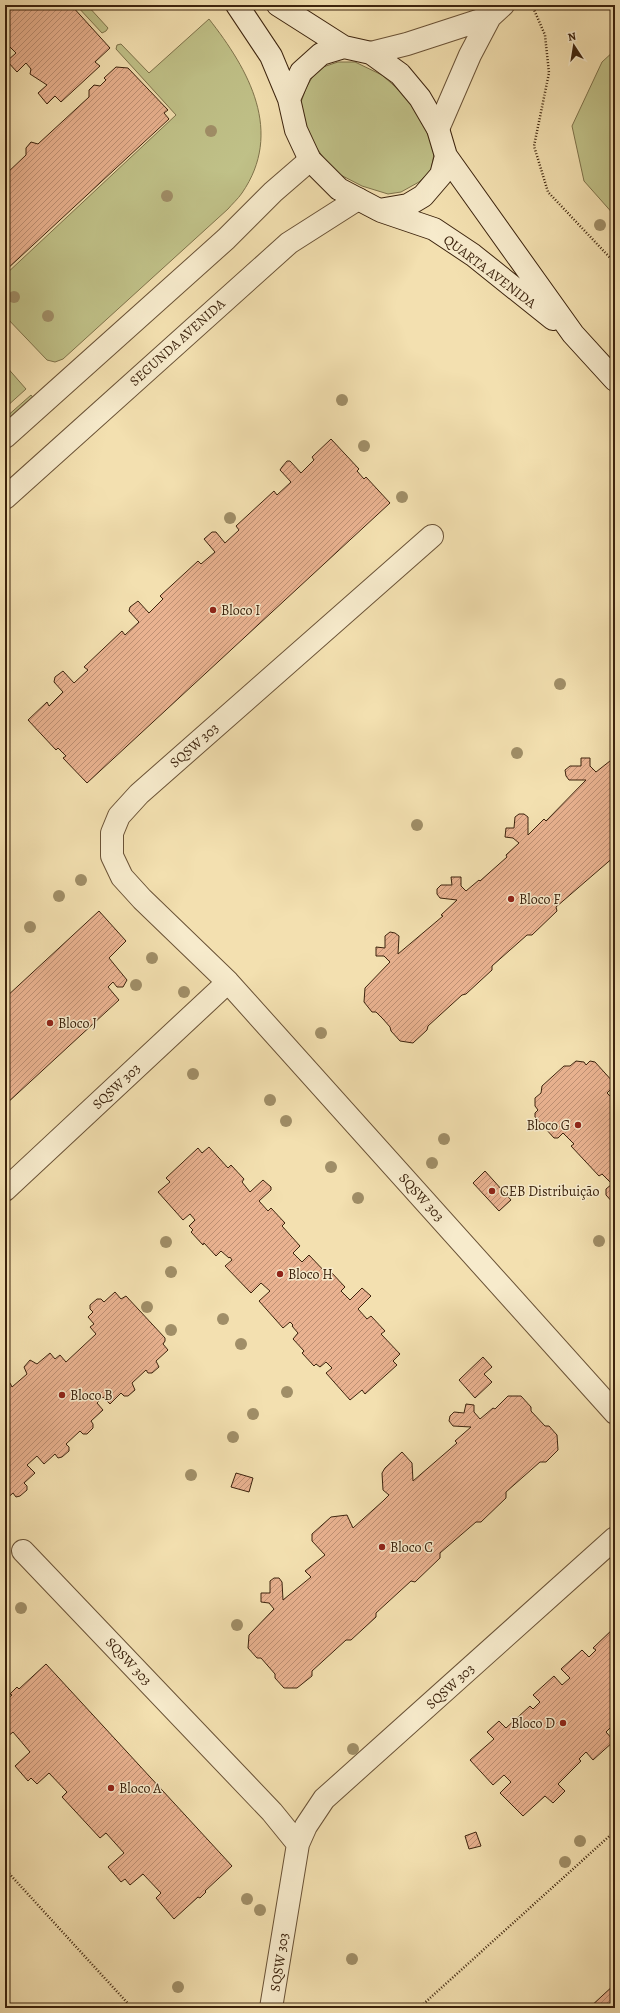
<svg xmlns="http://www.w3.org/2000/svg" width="620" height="2013" font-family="Alegreya,serif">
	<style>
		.green { fill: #c0c188; stroke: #7e724a }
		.building { fill: url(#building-hatch); stroke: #3c230d }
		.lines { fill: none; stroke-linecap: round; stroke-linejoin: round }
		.minor-casing { stroke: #6a5236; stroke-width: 24 }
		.tertiary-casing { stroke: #6a5236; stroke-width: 24 }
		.secondary-casing { stroke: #3c230d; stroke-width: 24 }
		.path { stroke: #3c230d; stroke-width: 2.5; stroke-dasharray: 1 2; stroke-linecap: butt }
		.minor { stroke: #f7ebcc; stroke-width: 22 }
		.tertiary { stroke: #f7ebcc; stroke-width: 22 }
		.secondary { stroke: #f7ebcc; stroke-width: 22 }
		.tree { fill: #a08e67 }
		.poi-dot { fill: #8f2418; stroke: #f7ebcc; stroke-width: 1.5 }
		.labels { text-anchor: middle; stroke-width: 3; stroke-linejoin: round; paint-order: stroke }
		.street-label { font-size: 14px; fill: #3c230d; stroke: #f7ebcc }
		.poi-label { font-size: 14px; fill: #3c230d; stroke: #f7ebcc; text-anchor: start }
	</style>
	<defs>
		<pattern id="building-hatch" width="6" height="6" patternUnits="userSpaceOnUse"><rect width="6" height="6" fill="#e9b290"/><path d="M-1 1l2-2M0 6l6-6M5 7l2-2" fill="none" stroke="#be9074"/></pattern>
	</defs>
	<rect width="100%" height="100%" fill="#f3e0b0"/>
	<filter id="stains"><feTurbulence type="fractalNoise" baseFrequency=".005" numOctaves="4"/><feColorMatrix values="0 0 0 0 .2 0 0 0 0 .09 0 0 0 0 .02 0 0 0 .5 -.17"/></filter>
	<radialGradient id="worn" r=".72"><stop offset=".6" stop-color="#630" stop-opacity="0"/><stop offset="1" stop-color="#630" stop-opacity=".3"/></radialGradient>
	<path class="green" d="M76 5H87L108 28 106 31 102 33Z
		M209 19C249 70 284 132 242 193 238 199 232 204 228 209L63 359 55 362 47 360 5 316V275L176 115 116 49 117 45 121 44 149 73Z
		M615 50V216L584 181 572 126 602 62Z
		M338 62H355L382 75 409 99 432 138 434 154 431 170 419 182 401 192 388 194 362 186 333 171 308 136 300 105 306 88 317 69Z
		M5 365 26 389 5 408Z
		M31 395 35 400 5 428V418Z"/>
	<path class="building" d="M5 5H71L110 48 95 62 100 66 61 102 55 96 47 104 38 93 47 85 30 74 31 69 26 63 17 72 7 61 16 53 5 42Z
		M116 67 128 68 168 110 164 113 169 119 5 271V175L26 155V148L31 142 38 144 89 97V90L94 85 100 86 106 80 104 78Z
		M331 439 359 469 357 471 364 479 366 477 390 503 87 783 63 758 66 756 58 748 56 750 28 720 47 702 49 706 63 692 54 682 55 677 63 671 74 683 88 670 84 667 122 631 125 635 139 622 129 611 130 607 138 601 149 613 163 599 160 596 198 561 201 564 215 552 204 539 212 532H216L225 543 239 530 236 526 274 491 277 495 291 482 280 470 282 467 287 461H290L301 473 314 460 312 457Z
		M615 757V856L556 907 557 911 532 935H527L492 966V970L466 994 462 995 428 1026 427 1030 413 1043 400 1041 391 1031 390 1027 383 1019 376 1012H372L364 1002 365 988 390 962 384 956H376V947L385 948V936L390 932 395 933 399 936 398 954 443 916 441 915 457 900 440 898 437 894V889L441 885H452L451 877H461V886L466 891 479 880 480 881 507 857 506 855 519 843 513 838 505 837 506 828H514L515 817 519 814H524L528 817V835L544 819 546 821 586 780H569L566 776 565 770 570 766H581V758H590V766L596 772Z
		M99 911 126 941 109 958 127 980 123 987H117L113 982 108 987 119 1000 5 1105V998Z
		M576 1061 584 1062 586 1065 590 1061 595 1062 614 1083 613 1087 607 1093 615 1101V1205L606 1195V1189L612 1184 602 1174 599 1176 571 1146 574 1144 563 1133 558 1138H554L535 1117V1113L538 1110 535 1106V1098L541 1093 542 1086 564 1066H570Z
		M209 1147 228 1168 231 1165 244 1179 242 1182 250 1192 263 1180 271 1187V1190L259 1201 268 1211 271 1208 285 1223 282 1226 300 1246 293 1253 302 1262 309 1255 328 1275 331 1272 345 1287 341 1291 350 1300 362 1288 371 1296 358 1309 367 1319 371 1316 385 1331 381 1334 400 1354 393 1361 397 1365 365 1394 362 1390 350 1400 326 1373 332 1368 326 1362 320 1367 316 1364 314 1366 302 1353 304 1351 293 1339 298 1333 292 1326 293 1325 290 1322 283 1328 259 1301 270 1291 261 1283 251 1293 225 1266 232 1260 230 1257 229 1258 221 1251 216 1256 204 1243 203 1245 191 1232 193 1230 189 1226 195 1220 190 1214 183 1220 158 1192 170 1182 166 1178 198 1148 202 1153Z
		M485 1171 511 1200 499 1211 473 1183Z
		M115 1292 121 1299 126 1296 165 1338V1341L163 1344 168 1350 156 1361 159 1367 152 1373H148L146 1370 132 1383 135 1390 128 1396H124L121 1393 110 1404 103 1397 97 1403 103 1410 91 1421 93 1424V1428L87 1434H83L80 1431 66 1444 69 1447V1451L62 1457 58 1458 55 1454 44 1464 37 1456 27 1465 35 1473 24 1483 27 1486V1490L20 1496 16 1497 13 1493 5 1500V1384L10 1383 12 1387 27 1374 24 1367 30 1360 37 1364 50 1353 55 1359 60 1355 66 1362 96 1334 90 1327 94 1324 88 1317 93 1312 90 1309V1305L97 1299H101L104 1302Z
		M483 1357 492 1367 484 1374 492 1382 475 1398 459 1380Z
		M508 1396H521L531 1407V1411L545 1426H549L557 1435 558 1450 546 1462H540L506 1492V1498L481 1522H476L440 1553V1558L415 1582 411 1581 376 1613V1617L351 1640H346L312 1671V1676L297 1688H284L275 1678V1674L261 1658H257L248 1648 249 1635 274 1609 269 1603 261 1602V1593H270V1581L274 1578H279L282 1582 283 1600 311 1577 305 1571 325 1555 312 1541V1534L331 1517 347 1515 353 1528 383 1501 389 1495 383 1490 382 1473 385 1468 402 1452 412 1463 413 1481 457 1443 455 1441 471 1427 453 1426 449 1421 450 1416 454 1412 464 1413 466 1404 474 1405V1412L480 1419 493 1408 495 1409Z
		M236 1473 253 1478 249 1492 231 1487Z
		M615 1627V1726L613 1725 606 1732 614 1741 593 1760 586 1752 579 1759 581 1761 558 1784 565 1791 553 1803 545 1796 523 1816 500 1793 511 1782 504 1775 493 1785 470 1760 494 1739 487 1732 499 1721 506 1728 530 1706 533 1709 540 1702 533 1695 554 1676 562 1685 570 1678 561 1669 582 1650 589 1657 596 1650 593 1648Z
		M46 1664 232 1866 205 1891 206 1892 200 1898 198 1897 174 1919 156 1898 161 1893 143 1874 130 1885 125 1879 121 1882 108 1867 124 1853 106 1833 100 1838 62 1797 67 1792 49 1773 37 1784 31 1778 28 1781 15 1766 30 1752 13 1732 7 1737 5 1735V1701L12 1695 10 1694 17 1687 19 1689Z
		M476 1832 481 1846 469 1849 465 1836Z
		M615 1984V2008H589Z"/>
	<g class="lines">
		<defs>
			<path id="minor" d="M432 536 139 794 119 816 112 833V856L122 877 142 899 228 982 615 1413
				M5 1190 228 982
				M23 1551 272 1812 298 1844
				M271 2008 298 1844 306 1826 324 1799 615 1538"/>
			<path id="tertiary" d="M371 53 407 44 490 17
				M438 129 470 55 490 17 503 5
				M5 437 226 239 273 192 310 160
				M5 498 289 243 358 199"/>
			<path id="secondary" d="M237 5 271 56 289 99
				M278 5 344 47
				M344 47 371 53 400 74 420 98 438 129 446 156 441 175 423 196 408 205 379 210 339 189 310 160 296 130 289 99 301 72 321 54Z
				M446 156 573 334 615 380
				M381 211 434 229 473 255 553 319"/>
		</defs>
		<use href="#minor" class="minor-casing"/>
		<use href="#tertiary" class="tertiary-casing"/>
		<use href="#secondary" class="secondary-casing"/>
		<path class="path" d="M532 5 545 35 549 73 534 146 548 192 615 263
			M5 1869 132 2008
			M419 2008 615 1831"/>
		<use href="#minor" class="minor"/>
		<use href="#tertiary" class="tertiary"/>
		<use href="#secondary" class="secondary"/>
	</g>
	<g class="tree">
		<circle cx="211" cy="131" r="6"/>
		<circle cx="167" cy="196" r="6"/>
		<circle cx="600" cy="225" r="6"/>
		<circle cx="14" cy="297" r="6"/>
		<circle cx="48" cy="316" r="6"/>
		<circle cx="342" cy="400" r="6"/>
		<circle cx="364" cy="446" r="6"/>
		<circle cx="402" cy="497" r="6"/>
		<circle cx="230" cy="518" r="6"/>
		<circle cx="560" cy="684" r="6"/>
		<circle cx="517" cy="753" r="6"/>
		<circle cx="417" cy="825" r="6"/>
		<circle cx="81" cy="880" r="6"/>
		<circle cx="59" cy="896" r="6"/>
		<circle cx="30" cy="927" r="6"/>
		<circle cx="152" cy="958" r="6"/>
		<circle cx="136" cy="985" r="6"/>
		<circle cx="184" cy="992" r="6"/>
		<circle cx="321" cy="1033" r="6"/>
		<circle cx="193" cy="1074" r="6"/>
		<circle cx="270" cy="1100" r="6"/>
		<circle cx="286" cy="1121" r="6"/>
		<circle cx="444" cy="1139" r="6"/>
		<circle cx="432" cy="1163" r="6"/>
		<circle cx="331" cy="1167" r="6"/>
		<circle cx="358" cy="1198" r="6"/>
		<circle cx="599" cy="1241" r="6"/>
		<circle cx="166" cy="1242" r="6"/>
		<circle cx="171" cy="1272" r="6"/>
		<circle cx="147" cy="1307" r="6"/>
		<circle cx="223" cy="1319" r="6"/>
		<circle cx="171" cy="1330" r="6"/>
		<circle cx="241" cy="1344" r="6"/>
		<circle cx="287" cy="1392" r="6"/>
		<circle cx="253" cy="1414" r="6"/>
		<circle cx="233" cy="1437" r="6"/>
		<circle cx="191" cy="1475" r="6"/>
		<circle cx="21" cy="1608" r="6"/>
		<circle cx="237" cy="1625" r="6"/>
		<circle cx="353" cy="1749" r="6"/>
		<circle cx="580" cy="1841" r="6"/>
		<circle cx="565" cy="1862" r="6"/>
		<circle cx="247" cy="1899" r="6"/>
		<circle cx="260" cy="1910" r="6"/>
		<circle cx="352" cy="1959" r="6"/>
		<circle cx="178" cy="1987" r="6"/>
	</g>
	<g class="poi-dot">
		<circle cx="213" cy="610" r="4"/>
		<circle cx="511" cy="899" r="4"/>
		<circle cx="50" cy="1023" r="4"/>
		<circle cx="578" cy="1125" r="4"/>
		<circle cx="492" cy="1191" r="4"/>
		<circle cx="280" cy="1274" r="4"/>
		<circle cx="62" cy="1395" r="4"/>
		<circle cx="382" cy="1547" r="4"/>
		<circle cx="563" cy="1723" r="4"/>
		<circle cx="111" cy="1788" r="4"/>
	</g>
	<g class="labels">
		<g class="street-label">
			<text transform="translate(490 271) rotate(37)" y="5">QUARTA AVENIDA</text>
			<text transform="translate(177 342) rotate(-42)" y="5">SEGUNDA AVENIDA</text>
			<text transform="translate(194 745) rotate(-41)" y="5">SQSW 303</text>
			<text transform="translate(116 1086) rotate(-43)" y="5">SQSW 303</text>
			<text transform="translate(422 1197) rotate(48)" y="5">SQSW 303</text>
			<text transform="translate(129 1661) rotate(47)" y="5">SQSW 303</text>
			<text transform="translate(450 1686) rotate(-42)" y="5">SQSW 303</text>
			<text transform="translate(279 1962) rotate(-81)" y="5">SQSW 303</text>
		</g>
		<g class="poi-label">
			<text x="221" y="615">Bloco I</text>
			<text x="519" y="904">Bloco F</text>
			<text x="58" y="1028">Bloco J</text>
			<text x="570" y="1130" text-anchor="end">Bloco G</text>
			<text x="500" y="1196">CEB Distribuição</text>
			<text x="288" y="1279">Bloco H</text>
			<text x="70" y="1400">Bloco B</text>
			<text x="390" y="1552">Bloco C</text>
			<text x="555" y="1728" text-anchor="end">Bloco D</text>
			<text x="119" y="1793">Bloco A</text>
		</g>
	</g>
	<rect width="620" height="2013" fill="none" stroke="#f3e0b0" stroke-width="20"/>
	<rect x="6" y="6" width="608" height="2001" fill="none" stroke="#3c230d" stroke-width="2"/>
	<rect x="10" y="10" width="600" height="1993" fill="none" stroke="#3c230d"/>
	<g transform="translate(574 46) rotate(348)" stroke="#f7ebcc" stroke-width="3" paint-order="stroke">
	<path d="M0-3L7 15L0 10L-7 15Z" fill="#3c230d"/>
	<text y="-6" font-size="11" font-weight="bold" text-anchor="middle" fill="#3c230d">N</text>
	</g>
	<rect width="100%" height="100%" filter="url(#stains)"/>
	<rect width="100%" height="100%" fill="url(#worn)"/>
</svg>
